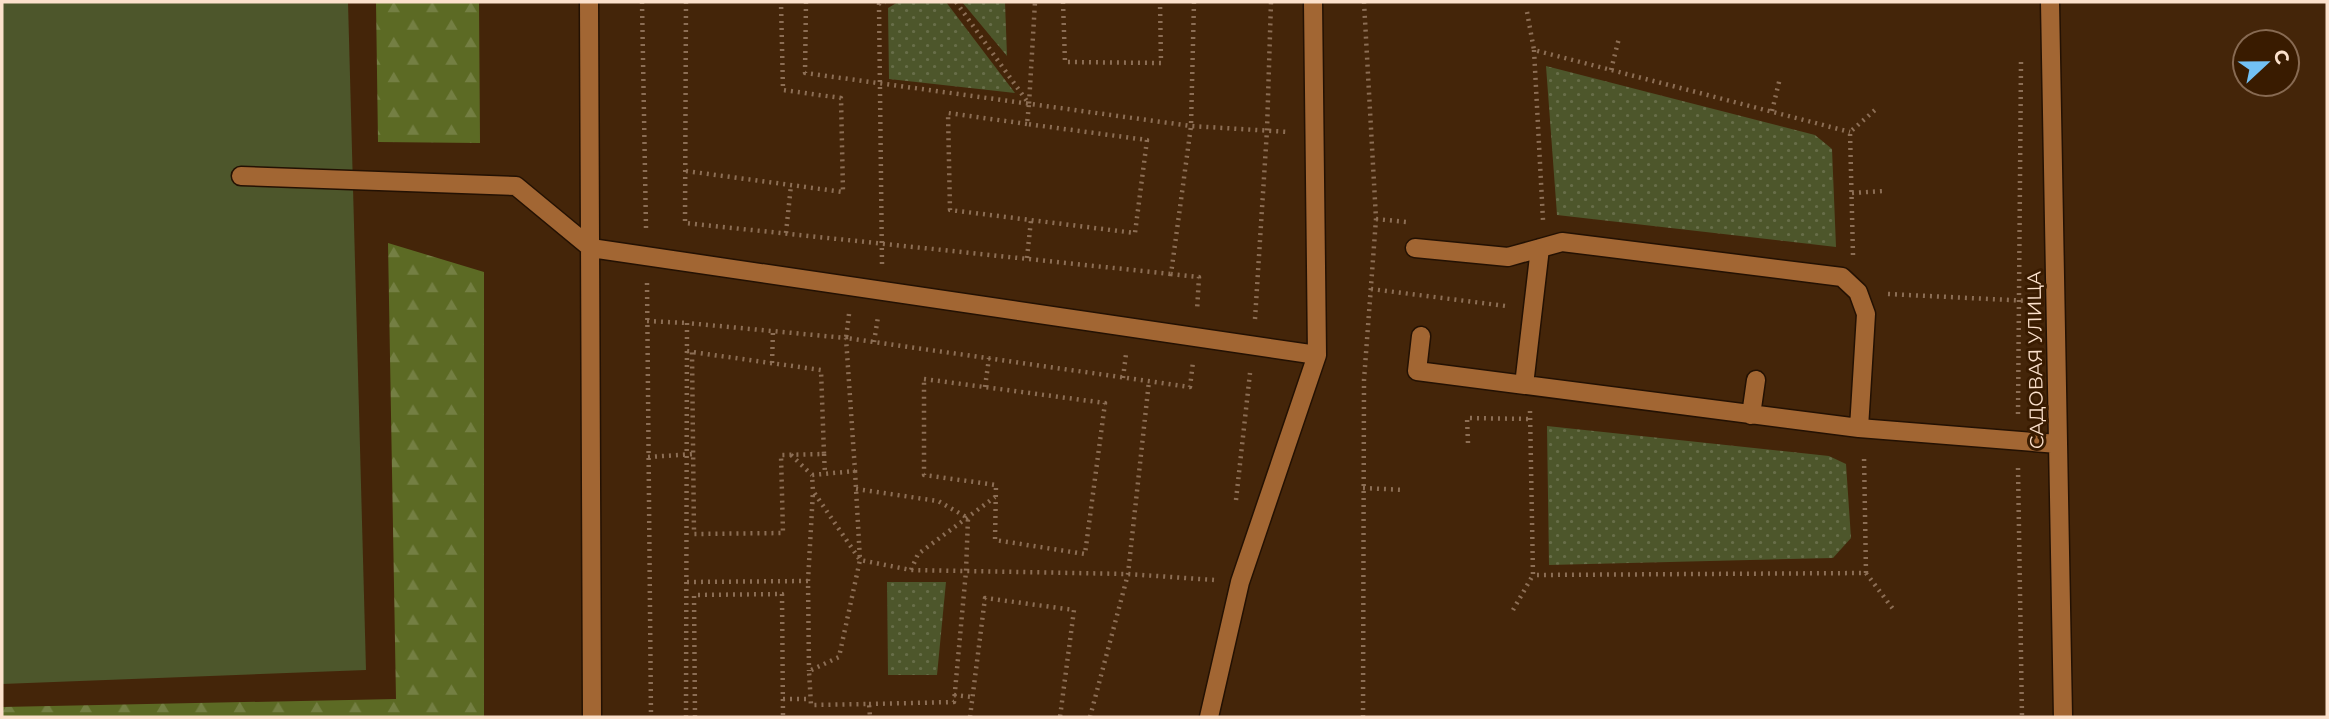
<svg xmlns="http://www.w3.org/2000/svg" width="2329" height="719" font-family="Montserrat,sans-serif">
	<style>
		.grass { fill: #4d562b }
		.forest { fill: url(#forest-firs) }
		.park { fill: url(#park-dots) }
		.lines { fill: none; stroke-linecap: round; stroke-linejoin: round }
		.minor-casing { stroke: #231103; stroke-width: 21 }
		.path { stroke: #8c6e55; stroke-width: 4.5; stroke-dasharray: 2 5; stroke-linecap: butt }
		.minor { stroke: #a26633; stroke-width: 18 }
		.labels { text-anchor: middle; stroke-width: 6; stroke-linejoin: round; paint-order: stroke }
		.street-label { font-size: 19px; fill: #fce1cc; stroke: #391b00 }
	</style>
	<defs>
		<pattern id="forest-firs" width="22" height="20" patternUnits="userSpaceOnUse" patternTransform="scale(1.75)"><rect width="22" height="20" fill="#5c6a24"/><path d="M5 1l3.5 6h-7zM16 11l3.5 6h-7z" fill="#747f43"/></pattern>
		<pattern id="park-dots" width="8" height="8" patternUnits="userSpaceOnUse" patternTransform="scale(1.75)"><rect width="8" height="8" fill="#4d562b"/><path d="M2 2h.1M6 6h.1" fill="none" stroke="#686e49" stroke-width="1.8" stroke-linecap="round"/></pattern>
	</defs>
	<rect width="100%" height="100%" fill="#442509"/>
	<path class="grass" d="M2 2H348L366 670 2 684Z"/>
	<path class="forest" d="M376 2H479L480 143 378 142Z
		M388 243 484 272V717H2V707L396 699Z"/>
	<path class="park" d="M898 2H946L1015 93 889 79 888 8Z
		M962 2H1005L1007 56Z
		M1546 66 1815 135 1832 149 1836 247 1557 215Z
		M1547 426 1829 456 1846 464 1851 538 1833 558 1549 565Z
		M887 582H946L937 675H888Z"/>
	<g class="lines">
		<defs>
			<path id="minor" d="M589 2 592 717
				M2050 2 2063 717
				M241 176 516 186 591 248 1317 355
				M1415 248 1508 257 1562 242 1842 277 1858 292 1866 314 1859 428 2058 444
				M1421 336 1417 371 1859 428
				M1524 385 1540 248
				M1751 415 1756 380
				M1209 717 1240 582 1317 355 1313 2"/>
		</defs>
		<use href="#minor" class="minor-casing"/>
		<path class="path" d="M642 2 646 228
			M686 2 685 223 1171 274
			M806 2 805 73 1191 126 1289 132
			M956 2 1029 104 1035 2
			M1063 2 1065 62 1161 63 1160 2
			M1194 2 1191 126 1171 274 1199 277 1197 311
			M1527 12 1534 50 1850 132
			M1534 50 1543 220
			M1611 70 1619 38
			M1772 111 1780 78
			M1027 124 948 113 950 210 1135 233 1147 140 1027 124 1029 104
			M686 171 843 192 841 98 783 90 781 2
			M1852 193 1884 191
			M1376 219 1407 222
			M786 233 791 185
			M1853 255 1850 132 1875 110
			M1027 258 1031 220
			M882 264 879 4 885 2
			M647 283 651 717
			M1371 289 1506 306
			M1888 294 2030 301
			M849 314 846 338 1190 387 1193 362
			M1255 319 1267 130 1271 2
			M647 321 687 323
			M874 342 878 317
			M687 351 692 352 821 370 824 454 781 455 783 533 694 534 692 352
			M772 363 773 331
			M1123 378 1126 354
			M924 379 1105 403 1085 554 995 540 996 485 924 475Z
			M985 387 989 358
			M1530 411 1533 575 1866 573 1864 456
			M2018 414 2021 62
			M1468 443 1467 418 1530 419
			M824 454 825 474
			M791 455 812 475
			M648 457 694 454
			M2018 468 2022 717
			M855 471 860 560 839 657 809 671 811 705 869 704 870 717
			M1363 488 1404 490
			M856 489 938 501 968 518 966 571 954 702 869 704
			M1236 500 1250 373
			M911 570 918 554 995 497
			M1866 573 1893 609
			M808 581 813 491
			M687 582 808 581 809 671
			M1513 610 1533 575
			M954 695 972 697
			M783 699H811
			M686 717 687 323 846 338 855 471 812 475 813 491 860 560 911 570 1128 574 1214 580
			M695 717 694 595 782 594 783 717
			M970 717 985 598 1074 610 1060 717
			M1090 717 1128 574 1149 381
			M1363 717 1364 380 1376 219 1364 2"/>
		<use href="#minor" class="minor"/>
	</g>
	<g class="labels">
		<g class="street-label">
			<text transform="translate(2035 360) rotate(-91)" y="7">САДОВАЯ УЛИЦА</text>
		</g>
	</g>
	<rect width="2329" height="719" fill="none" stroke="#fce1cc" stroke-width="7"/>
	<g transform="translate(2266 63) rotate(68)"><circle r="33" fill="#391b00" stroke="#876a52" stroke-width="2"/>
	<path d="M0-5L12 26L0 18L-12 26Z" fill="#72c1f5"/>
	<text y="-10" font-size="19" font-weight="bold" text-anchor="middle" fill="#fce1cc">С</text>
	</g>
</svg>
